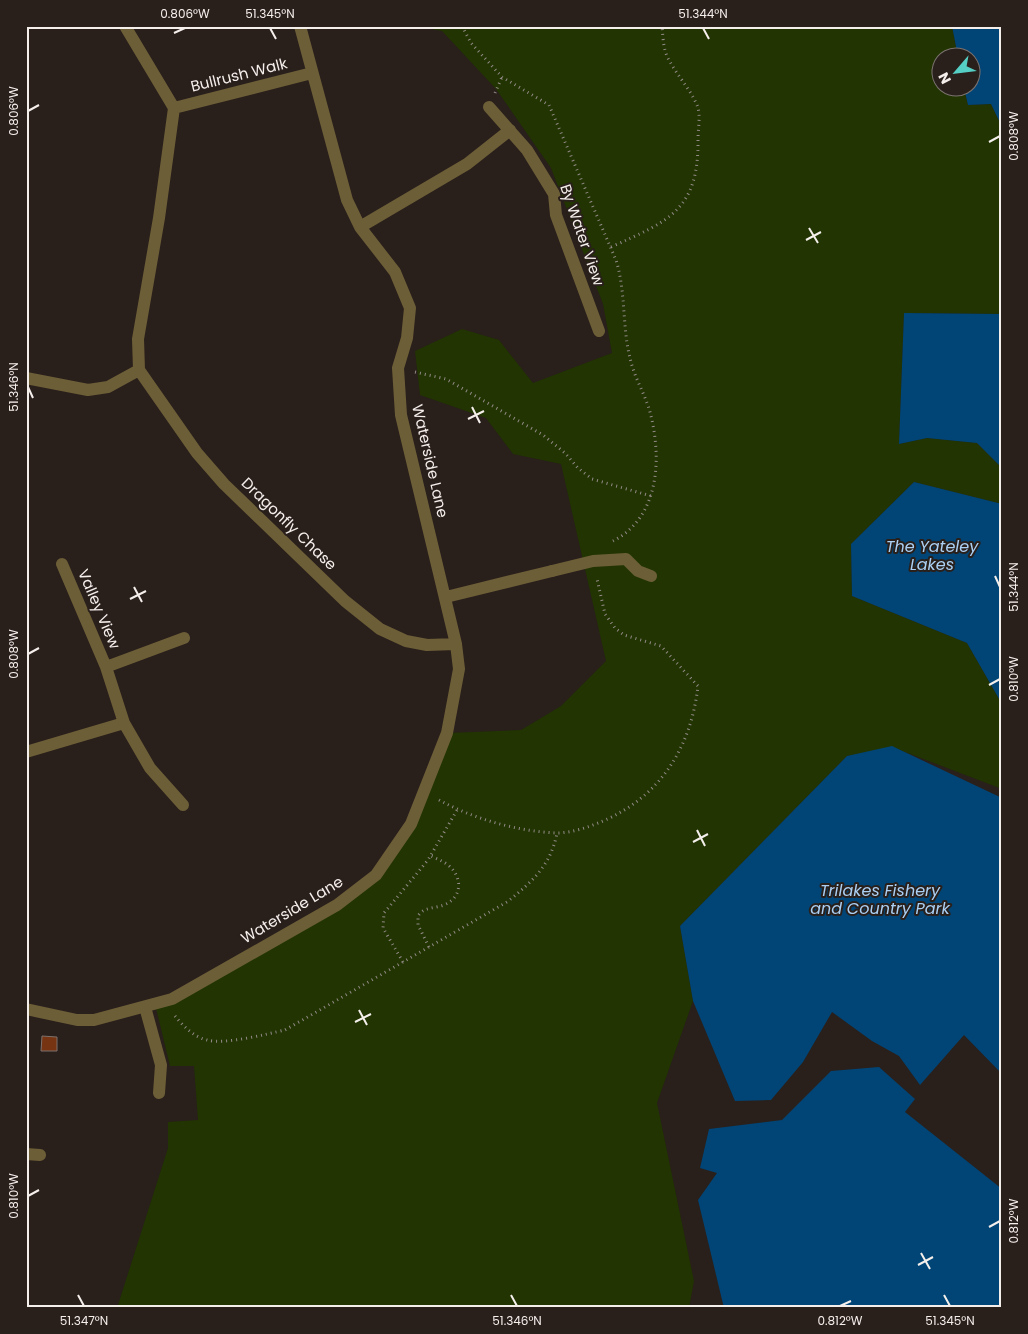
<svg xmlns="http://www.w3.org/2000/svg" width="1028" height="1334" font-family="Poppins,sans-serif">
	<style>
		.green { fill: #213402 }
		.water { fill: #004576 }
		.building { fill: #763412; stroke: #7d716c }
		.lines { fill: none; stroke-linecap: round; stroke-linejoin: round }
		.path { stroke: #938b87; stroke-width: 3; stroke-dasharray: 1 4; stroke-linecap: butt }
		.lane { stroke: #6c5e37; stroke-width: 12 }
		.street { stroke: #6c5e37; stroke-width: 12 }
		.ticks { fill: none; stroke: #f5efec; stroke-width: 2 }
		.labels { text-anchor: middle; stroke-width: 4; stroke-linejoin: round; paint-order: stroke }
		.street-label { font-size: 15px; fill: #f5efec; stroke: #291f1b }
		.water-label { font-size: 16px; font-style: italic; fill: #abd0f4; stroke: #291f1b }
		.neatline { fill: none; stroke: #f5efec; stroke-width: 2 }
		.ticks-label { font-size: 12px; text-anchor: middle; fill: #f5efec }
	</style>
	<rect width="100%" height="100%" fill="#291f1b"/>
	<path class="green" d="M415 26H952L958 57 940 58V88H964L968 105 991 104 1002 127V314L904 313 899 444 927 438 977 443 1002 468V504L914 482 851 544 852 596 967 643 1002 704V789L892 747 847 756 680 926 693 1001 657 1103 694 1281 689 1308H117L168 1148V1122L198 1120 194 1066H170L155 1004 172 999 376 875 411 824 447 733 521 730 561 706 606 661 561 464 513 454 486 418 420 395 415 351 462 329 499 340 533 383 612 353 603 304 551 168 496 89 442 31Z"/>
	<path class="water" d="M952 26H1002V127L991 104 968 105 964 88H970V58L958 57Z
		M904 313 1002 314V468L977 443 927 438 899 444Z
		M914 482 1002 504V704L967 643 852 596 851 544Z
		M892 746 1002 798V1074L964 1035 920 1085 899 1056 872 1041 832 1012 803 1062 771 1100 735 1101 693 1001 680 926 847 756Z
		M879 1067 915 1099 905 1112 1002 1189V1308H724L698 1200 717 1173 700 1168 709 1129 782 1120 831 1071Z"/>
	<path class="building" d="M42 1036 57 1037V1051H41Z"/>
	<g class="lines">
		<path class="path" d="M462 26 471 43 502 77 549 105 616 260C626 292 622 326 630 358 634 377 645 394 650 412 662 457 660 517 613 541
			M495 93 502 77
			M611 247C669 221 699 210 698 139 698 129 701 114 697 105 690 89 677 75 669 60 663 50 663 37 662 26
			M415 372 446 379 543 435 565 453 578 468 592 479 651 496
			M439 800C474 819 516 831 556 833 572 833 589 827 603 821 661 796 691 747 698 686L661 646 624 635 615 628 605 614 597 579
			M429 947 418 925V916C424 906 436 909 446 904 463 896 462 876 448 865 443 861 437 859 431 856
			M403 962 383 928 384 913 428 860 457 810
			M175 1016C183 1026 194 1037 207 1040 224 1045 267 1034 285 1030L507 902C532 882 551 865 557 833"/>
		<path class="lane" d="M552 571 593 561 626 559 638 571 651 576
			M145 1007 161 1065 159 1093
			M26 1154 40 1155"/>
		<path class="street" d="M125 26 174 108 159 218 138 339 139 370 197 453 224 484 345 601 380 629 406 641 427 645 456 644
			M489 107 527 150 554 194 556 215 599 331
			M174 108 312 73
			M360 227 467 164 510 130
			M26 378 88 390 108 387 139 370
			M62 564 106 667 124 723 150 768 183 805
			M446 597 552 571
			M106 667 184 638
			M26 752 124 723
			M26 1009 77 1020H94L172 999 337 905 376 875 411 824 447 733 459 669 456 644 401 415 398 368 407 338 410 308 395 272 360 227 347 200 300 26"/>
	</g>
	<path class="ticks" d="M270 28 276 39M703 28 709 39M174 33 185 28M28 111 39 105M989 142 1000 136M809 228 818 243M806 240 821 232M28 387 33 398M472 407 480 423M468 419 484 411M995 576 1000 587M134 587 142 602M130 599 146 591M28 654 39 648M989 685 1000 679M697 830 705 846M693 842 708 834M359 1010 367 1025M355 1022 371 1014M28 1196 39 1190M989 1227 1000 1221M921 1253 930 1269M918 1265 933 1257M78 1295 84 1306M511 1295 517 1306M944 1295 950 1306M840 1306 851 1301"/>
	<g class="labels">
		<g class="street-label">
			<text transform="translate(239 75) rotate(-14)" y="5">Bullrush Walk</text>
			<text transform="translate(582 235) rotate(71)" y="5">By Water View</text>
			<text transform="translate(430 461) rotate(77)" y="5">Waterside Lane</text>
			<text transform="translate(289 524) rotate(44)" y="5">Dragonfly Chase</text>
			<text transform="translate(99 609) rotate(67)" y="5">Valley View</text>
			<text transform="translate(292 910) rotate(-31)" y="5">Waterside Lane</text>
		</g>
		<g class="water-label">
			<text x="932" y="552">The Yateley<tspan x="932" dy="18">Lakes</tspan></text>
			<text x="880" y="896">Trilakes Fishery<tspan x="880" dy="18">and Country Park</tspan></text>
		</g>
	</g>
	<rect width="1028" height="1334" fill="none" stroke="#291f1b" stroke-width="55"/>
	<g transform="translate(956 72) rotate(242)"><circle r="24" fill="#291f1b" stroke="#7b726f"/>
	<path d="M0-4L9 19L0 12L-9 19Z" fill="#55cec4"/>
	<text y="-8" font-size="14" font-weight="bold" text-anchor="middle" fill="#f5efec">N</text>
	</g>
	<rect x="28" y="28" width="972" height="1278" class="neatline"/>
	<g class="ticks-label">
		<text x="185" y="18">0.806°W</text>
		<text x="270" y="18">51.345°N</text>
		<text x="703" y="18">51.344°N</text>
		<text transform="translate(14 111) rotate(-90)" y="4">0.806°W</text>
		<text transform="translate(1014 136) rotate(-90)" y="4">0.808°W</text>
		<text transform="translate(14 387) rotate(-90)" y="4">51.346°N</text>
		<text transform="translate(1014 587) rotate(-90)" y="4">51.344°N</text>
		<text transform="translate(14 654) rotate(-90)" y="4">0.808°W</text>
		<text transform="translate(1014 679) rotate(-90)" y="4">0.810°W</text>
		<text transform="translate(14 1196) rotate(-90)" y="4">0.810°W</text>
		<text transform="translate(1014 1221) rotate(-90)" y="4">0.812°W</text>
		<text x="84" y="1325">51.347°N</text>
		<text x="517" y="1325">51.346°N</text>
		<text x="840" y="1325">0.812°W</text>
		<text x="950" y="1325">51.345°N</text>
	</g>
</svg>
